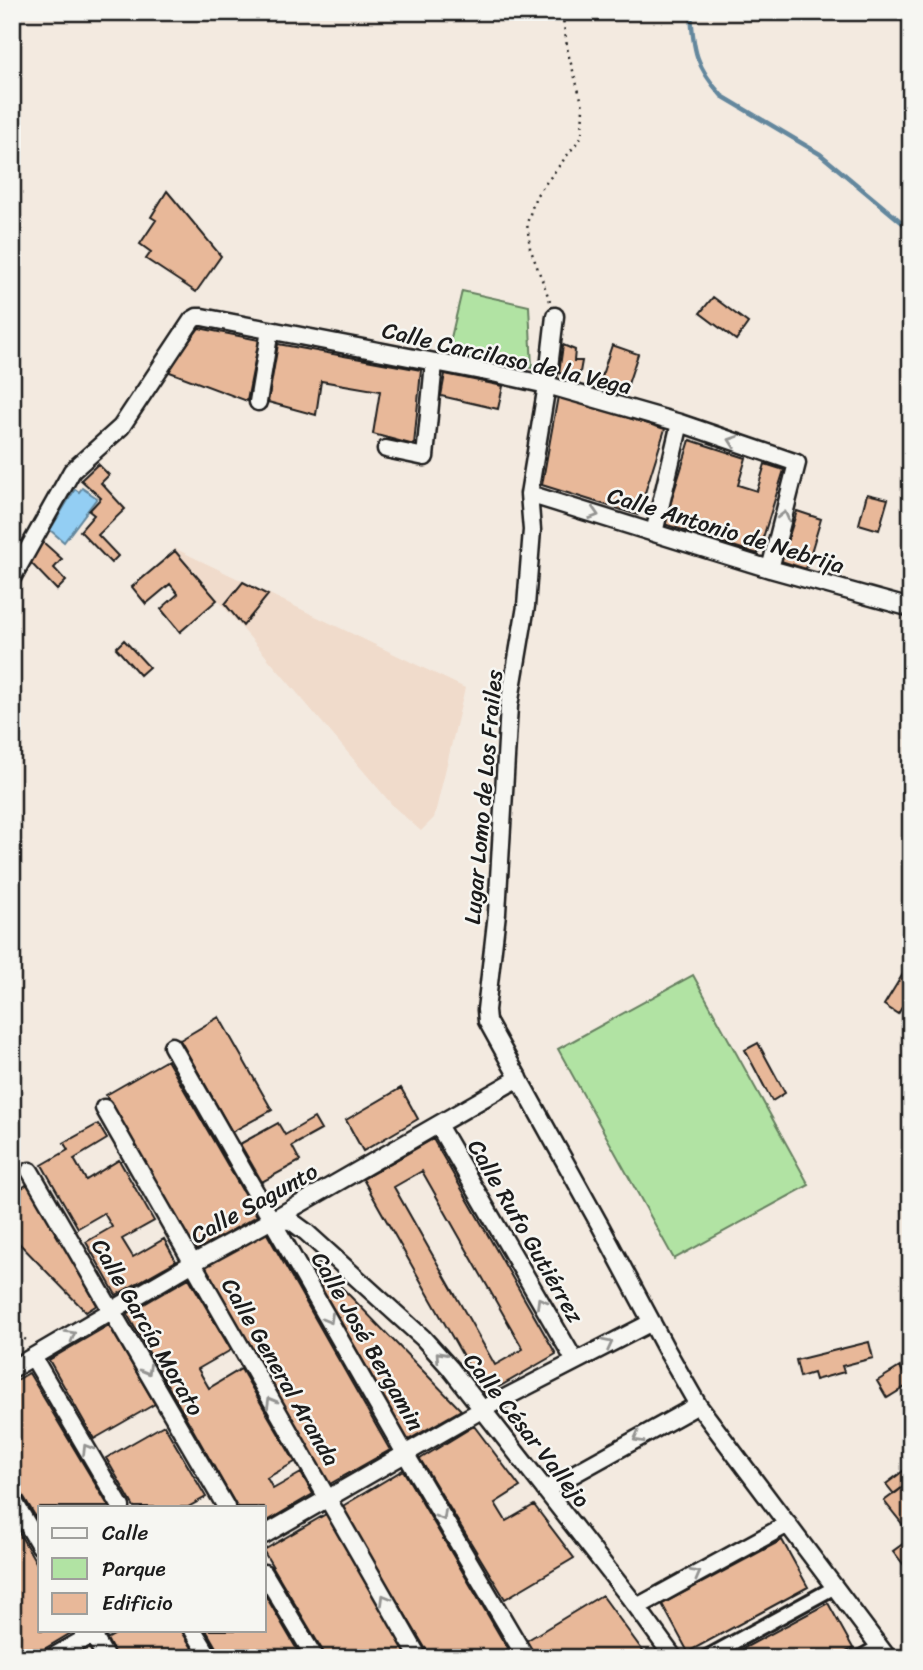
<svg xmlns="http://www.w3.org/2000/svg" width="923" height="1670" font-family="Sriracha,sans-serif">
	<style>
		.built { fill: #f0dbcb }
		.green { fill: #b1e3a3; stroke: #668060; stroke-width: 2 }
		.water { fill: #93cef3; stroke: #63879d; stroke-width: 2 }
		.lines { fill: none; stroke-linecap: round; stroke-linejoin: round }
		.stream { stroke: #63879d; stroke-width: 4.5 }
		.building { fill: #e8b899; stroke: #1c1c1c; stroke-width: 2; fill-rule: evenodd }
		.pedestrian-casing { stroke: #1c1c1c; stroke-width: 18 }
		.minor-casing { stroke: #1c1c1c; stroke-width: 21 }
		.path { stroke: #1c1c1c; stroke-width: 2.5; stroke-dasharray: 2 5; stroke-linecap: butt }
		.pedestrian { stroke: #f6f6f2; stroke-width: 12 }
		.minor { stroke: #f6f6f2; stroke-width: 16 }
		.oneway { stroke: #949492 }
		.labels { text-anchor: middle; stroke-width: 5; stroke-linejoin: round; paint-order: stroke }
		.street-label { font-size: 23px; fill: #1c1c1c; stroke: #f6f6f2 }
	</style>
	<rect width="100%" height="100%" fill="#f3eae0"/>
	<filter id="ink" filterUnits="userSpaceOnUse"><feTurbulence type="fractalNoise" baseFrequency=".0143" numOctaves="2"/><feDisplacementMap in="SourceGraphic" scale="14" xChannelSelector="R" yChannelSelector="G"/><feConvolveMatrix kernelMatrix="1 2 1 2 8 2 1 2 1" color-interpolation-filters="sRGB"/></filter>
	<g filter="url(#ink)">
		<path class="built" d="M174 548 465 688 434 818 421 831 394 807Z"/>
		<path class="green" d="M462 291 529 306 532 368 447 355Z
			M693 975 809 1185 674 1259 558 1049Z"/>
		<path class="water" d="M82 488 97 498 64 542 50 530 75 489 79 492Z"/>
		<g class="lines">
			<path class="stream" d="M691 12C693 50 696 67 722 96L820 154 911 230"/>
		</g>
		<path class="building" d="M167 191 221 256 196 292 146 259 151 252 140 244 156 220 151 217Z
			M713 297 748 323 736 340 700 313Z
			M199 328 259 340 247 401 167 371Z
			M278 344 421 370 414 445 373 434 380 391 321 381 316 415 268 402Z
			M563 345 575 350 574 361H582L579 378 559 373Z
			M612 345 638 354 624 396 598 387Z
			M445 374 503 386 498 409 441 396Z
			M558 396 665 429 638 515 542 485Z
			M690 440 746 458 738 485 757 491 765 464 784 470 758 554 664 524Z
			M98 464 109 475 101 483 125 509 98 535 118 556 111 563 80 531 94 515 89 511 101 498 81 480Z
			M867 494 888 499 879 530 859 524Z
			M797 511 821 519 806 569 781 561Z
			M43 542 62 559 54 568 66 581 57 590 29 561Z
			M175 551 217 600 180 632 161 609 178 594 170 584 146 604 132 587Z
			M243 582 268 595 243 626 225 604Z
			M124 640 149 667 140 675 116 648Z
			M909 964 911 966V992L898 1014 884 1005Z
			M219 1017 272 1110 232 1132 180 1040Z
			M758 1043 785 1093 772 1101 745 1050Z
			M167 1060 257 1216 195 1251 106 1095Z
			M401 1088 418 1119 363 1151 346 1120Z
			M314 1118 321 1130 292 1146 300 1161 262 1182 240 1144 278 1123 285 1135Z
			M98 1124 107 1139 74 1159 86 1180 119 1160 154 1221 122 1239 133 1257 164 1239 176 1261 116 1295 86 1242 112 1227 104 1213 78 1228 42 1165 68 1150 64 1143Z
			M433 1139 556 1354 485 1395 363 1179ZM422 1171 523 1349 495 1365 394 1187Z
			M29 1183 97 1305 86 1312 12 1236V1195Z
			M266 1232 390 1450 328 1485 204 1267Z
			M319 1264 461 1410 408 1440 310 1268Z
			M189 1278 231 1350 198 1369 209 1388 241 1369 295 1462 267 1478 273 1489 301 1473 313 1494 264 1523V1507H237L127 1314Z
			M109 1325 155 1404 94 1439 49 1360Z
			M869 1342 873 1358 842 1366 844 1372 815 1380 813 1373 800 1377 796 1360Z
			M900 1367 910 1384 887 1398 877 1381Z
			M29 1373 109 1507H40V1524L12 1477V1383Z
			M164 1425 206 1497 188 1507H134L106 1458Z
			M474 1426 520 1487 495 1503 506 1521 534 1505 574 1558 505 1599 420 1459Z
			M911 1465V1481L894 1494 886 1484Z
			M403 1470 513 1658H431L341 1507Z
			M911 1481V1535L884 1501Z
			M326 1514 410 1658H327L264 1552V1550Z
			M12 1521 40 1569V1630H76L29 1658H14L12 1655Z
			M911 1538V1574L893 1551Z
			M782 1540 808 1587 688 1652 662 1604Z
			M264 1593 302 1658H222L206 1630H264Z
			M602 1595 648 1658H535L526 1641Z
			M828 1603 853 1648 835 1658H726Z
			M123 1630H181L198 1658H117L107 1639Z"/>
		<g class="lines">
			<defs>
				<path id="pedestrian" d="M705 1658 835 1587
					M859 1658 880 1646"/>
				<path id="minor" d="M555 316 547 385 529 494 532 530 526 606 509 706 497 913 486 1010 487 1021 601 1227 666 1349 698 1405 888 1658
					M258 402 270 330
					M386 449 425 457 434 363
					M529 494 770 569 911 608
					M654 533 680 423
					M12 578 72 471 121 427 192 320 197 317H202L497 374 547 385 680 423 797 463 770 569
					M172 1046 402 1448 526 1658
					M104 1108 419 1658
					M438 1125 575 1361
					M30 1171 226 1507
					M272 1220 291 1221 306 1232 423 1338 450 1368 637 1607 674 1658
					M33 1357 121 1507
					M12 1369 193 1263 272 1220 519 1078
					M545 1490 698 1405
					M12 1498 40 1546
					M264 1535 483 1409 652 1322
					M264 1573 315 1658
					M637 1607 788 1524
					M90 1630 106 1658
					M193 1630 210 1658
					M51 1658 100 1630"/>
			</defs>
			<use href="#pedestrian" class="pedestrian-casing"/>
			<use href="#minor" class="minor-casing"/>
			<path class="path" d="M550 301 530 248 527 223 536 196 582 136 583 106 568 53 562 12
				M12 1332 30 1342"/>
			<use href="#pedestrian" class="pedestrian"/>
			<use href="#minor" class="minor"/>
		</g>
		<defs><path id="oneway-chevron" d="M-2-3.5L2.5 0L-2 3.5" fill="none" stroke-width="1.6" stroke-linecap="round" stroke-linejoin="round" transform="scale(1.75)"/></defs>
		<g class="oneway">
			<use href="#oneway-chevron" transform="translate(733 441) rotate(-161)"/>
			<use href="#oneway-chevron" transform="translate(594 514) rotate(17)"/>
			<use href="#oneway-chevron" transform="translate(784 516) rotate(-76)"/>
			<use href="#oneway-chevron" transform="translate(541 1302) rotate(-120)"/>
			<use href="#oneway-chevron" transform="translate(329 1319) rotate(60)"/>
			<use href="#oneway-chevron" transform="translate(71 1335) rotate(-30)"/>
			<use href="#oneway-chevron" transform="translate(608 1344) rotate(-27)"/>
			<use href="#oneway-chevron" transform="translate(440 1356) rotate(-132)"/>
			<use href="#oneway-chevron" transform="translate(147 1370) rotate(60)"/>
			<use href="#oneway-chevron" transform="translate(271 1402) rotate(-120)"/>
			<use href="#oneway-chevron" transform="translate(638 1438) rotate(151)"/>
			<use href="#oneway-chevron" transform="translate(87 1449) rotate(-121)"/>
			<use href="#oneway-chevron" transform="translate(442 1516) rotate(60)"/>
			<use href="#oneway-chevron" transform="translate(696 1574) rotate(-29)"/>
			<use href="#oneway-chevron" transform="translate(385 1599) rotate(-120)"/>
		</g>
	</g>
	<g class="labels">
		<g class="street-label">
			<text transform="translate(507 358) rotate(13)" y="8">Calle Carcilaso de la Vega</text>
			<text transform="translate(726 530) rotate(17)" y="8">Calle Antonio de Nebrija</text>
			<text transform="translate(483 797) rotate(-85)" y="8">Lugar Lomo de Los Frailes</text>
			<text transform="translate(254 1203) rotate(-29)" y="8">Calle Sagunto</text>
			<text transform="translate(526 1231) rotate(60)" y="8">Calle Rufo Gutiérrez</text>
			<text transform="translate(148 1327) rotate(60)" y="8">Calle García Morato</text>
			<text transform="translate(368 1341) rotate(60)" y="8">Calle José Bergamin</text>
			<text transform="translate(281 1372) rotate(60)" y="8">Calle General Aranda</text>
			<text transform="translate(527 1430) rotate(52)" y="8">Calle César Vallejo</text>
		</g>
	</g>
	<rect width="923" height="1670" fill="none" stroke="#f6f6f2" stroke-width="42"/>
	<rect x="21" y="21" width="881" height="1628" fill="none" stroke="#1c1c1c" stroke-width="2.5" filter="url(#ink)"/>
	<rect x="38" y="1506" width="228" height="126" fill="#f6f6f2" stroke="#9f9f9c" stroke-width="2"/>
	<rect x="52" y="1528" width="35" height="10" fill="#f6f6f2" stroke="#9f9f9c" stroke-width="2"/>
	<text x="102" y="1540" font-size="21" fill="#1c1c1c">Calle</text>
	<rect x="52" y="1558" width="35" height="21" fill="#b1e3a3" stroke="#9f9f9c" stroke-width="2"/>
	<text x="102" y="1576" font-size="21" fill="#1c1c1c">Parque</text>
	<rect x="52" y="1593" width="35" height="21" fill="#e8b899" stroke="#9f9f9c" stroke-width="2"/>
	<text x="102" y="1610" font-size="21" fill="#1c1c1c">Edificio</text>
</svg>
